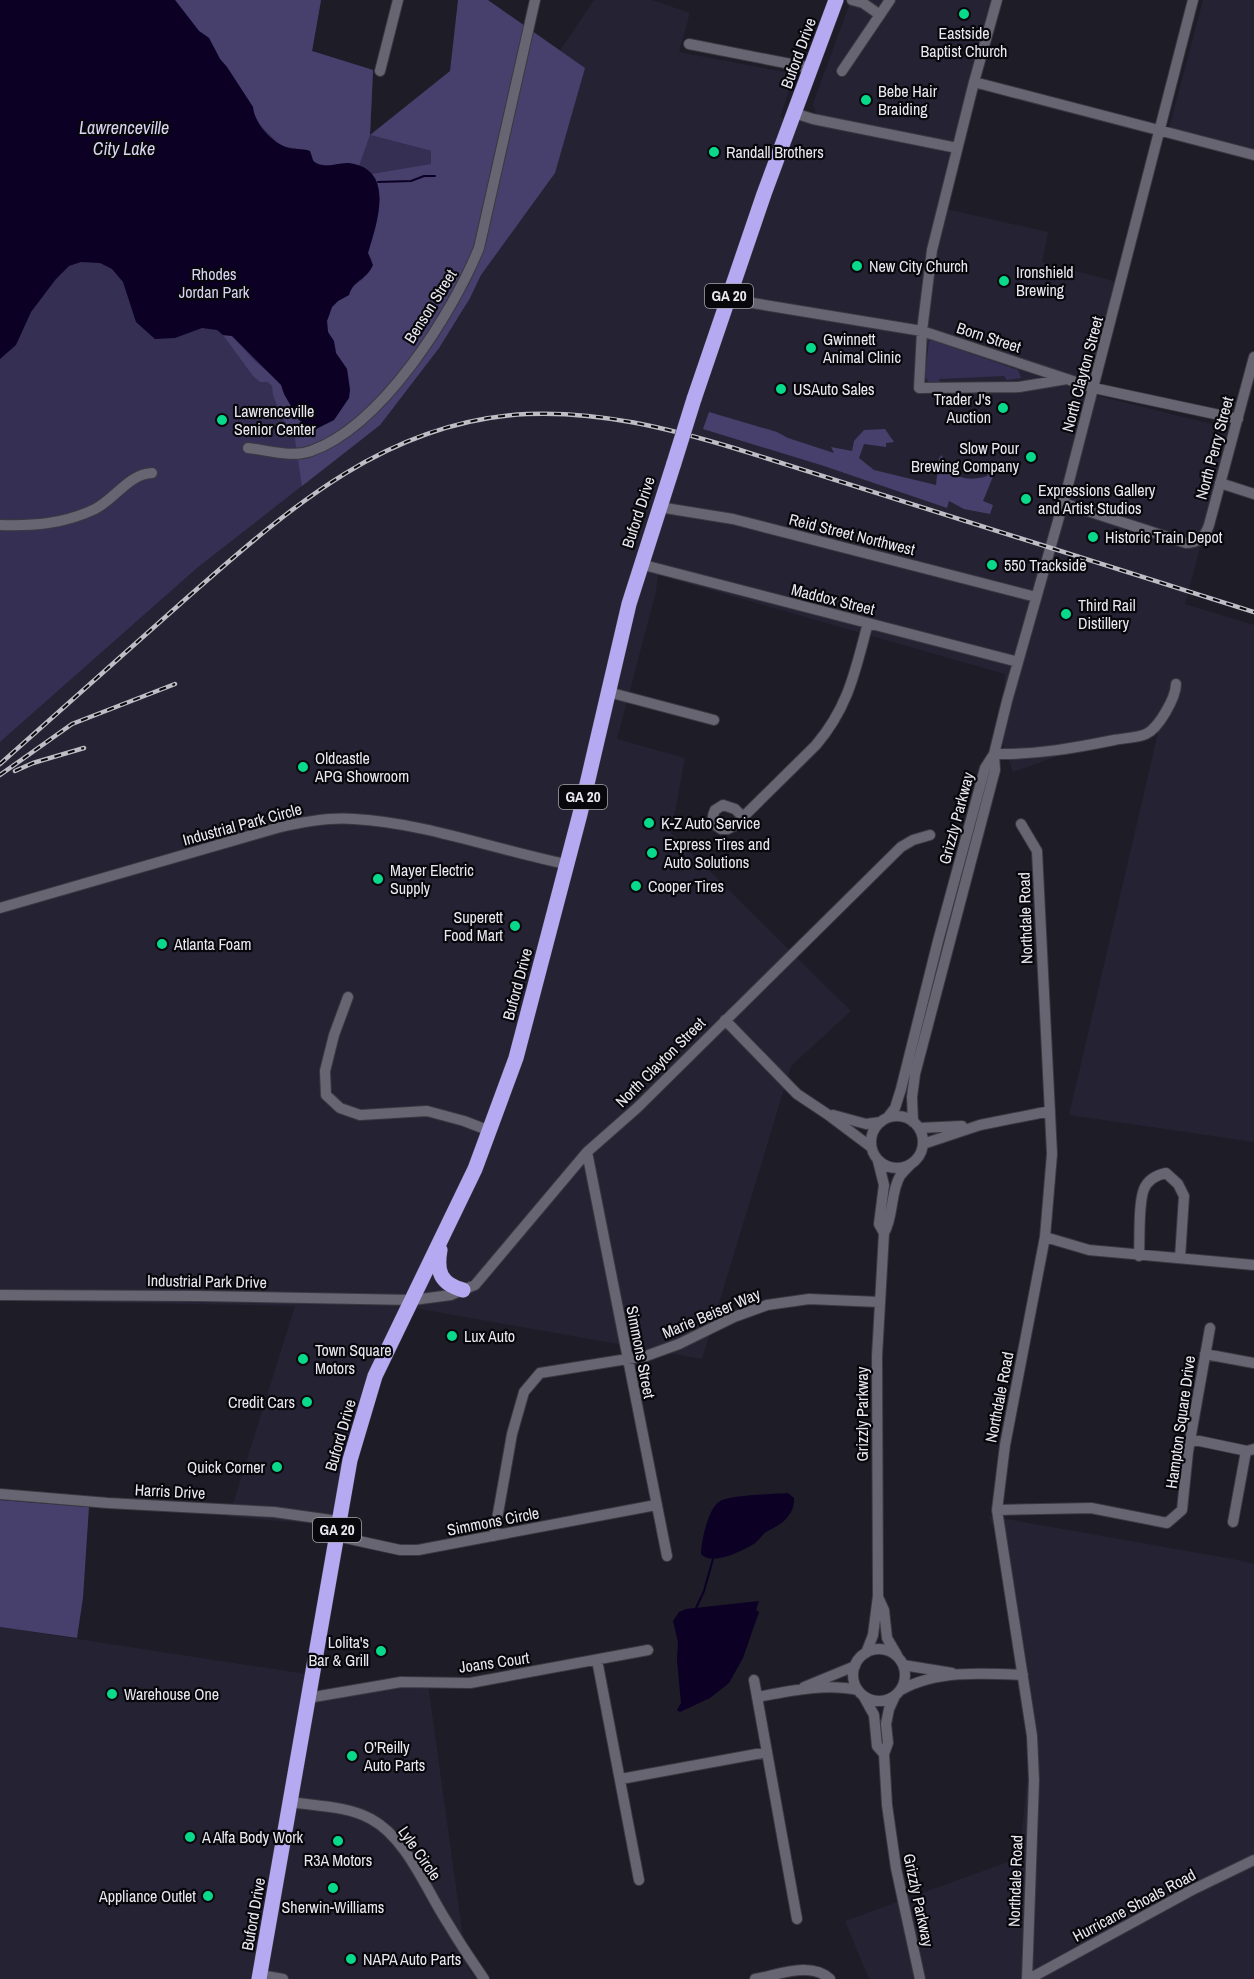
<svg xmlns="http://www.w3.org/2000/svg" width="1254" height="1979" font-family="'Archivo Narrow',sans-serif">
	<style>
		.built { fill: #252333 }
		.green { fill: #362f54 }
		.forest { fill: #473f6c }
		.water { fill: #0c0125 }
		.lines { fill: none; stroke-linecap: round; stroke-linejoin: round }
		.stream { stroke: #0c0125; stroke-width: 2 }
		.minor-casing { stroke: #3a3840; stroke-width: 12 }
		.highway-casing { stroke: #3a3840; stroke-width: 16 }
		.minor { stroke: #676572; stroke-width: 10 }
		.highway { stroke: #b5aaf2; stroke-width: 15 }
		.rail-casing { stroke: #bebdc5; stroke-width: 4.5 }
		.rail { stroke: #08070c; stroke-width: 2; stroke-dasharray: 7; stroke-linecap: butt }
		.highway-bridge-casing { stroke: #3a3840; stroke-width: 16; stroke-linecap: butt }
		.highway-bridge { stroke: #b5aaf2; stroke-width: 15 }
		.poi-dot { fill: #08d98b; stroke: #08070c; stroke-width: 2 }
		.labels { text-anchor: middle; stroke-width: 4.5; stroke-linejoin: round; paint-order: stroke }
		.shield { fill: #08070c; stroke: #a6a4ac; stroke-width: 1.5 }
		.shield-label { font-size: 15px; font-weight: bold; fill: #e9e8f0 }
		.poi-label { font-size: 16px; fill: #e9e8f0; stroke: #08070c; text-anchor: start }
		.street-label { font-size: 16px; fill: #e9e8f0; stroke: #08070c }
		.park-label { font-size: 16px; fill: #d7d4f3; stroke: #08070c }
		.water-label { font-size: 18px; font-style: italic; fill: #d9d6f4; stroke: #08070c }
	</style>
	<rect width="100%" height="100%" fill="#1d1c27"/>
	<path class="built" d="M594 0H652L690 13 679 52 795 74 780 117 950 153 937 207 1048 232 1042 262 1117 282 1091 394 1232 429 1185 604 1254 625V1142L1069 1115 1158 733 1089 745 1013 772 1001 739 1005 674 658 575 656 592 617 739 685 758 671 833 851 1011 791 1066 702 1359 415 1308 361 1403 333 1525 229 1517 295 1306 0 1301V742L197 568 302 486 459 317 481 275 502 204 561 49Z
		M851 0H994L954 141H947L820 115 816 113 813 104Z
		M1203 0H1254V152L1169 128Z
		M989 1516 1238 1560 1254 1564V1979H869L845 1921 1019 1858 1029 1763 1012 1572Z
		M0 1627 312 1675 308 1702 428 1684 467 1967 476 1979H0Z"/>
	<path class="green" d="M0 0H321L312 51 373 70 370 135 431 151 470 298 439 348 380 425 197 568 0 742Z
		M932 340 1018 370 1021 378 1007 380 1004 376 939 379 940 383 928 382 925 375 929 341Z"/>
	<path class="forest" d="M175 0H321L312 51 373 70 370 135 450 71 458 0H488L585 68 555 173 481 275 470 298 439 348 380 425 302 486 295 439 280 413 273 395 272 386 268 382H260L253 376 223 335 232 336 256 362 274 377 281 385 296 416 318 428 334 420 350 390 347 369 336 353 335 347 328 332 327 321 332 307 338 301 349 295 352 287 363 279 372 260 368 253C374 232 388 192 372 174L431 164V151L370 135 359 166C344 162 325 169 313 161L312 155 295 148 285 147 278 143 260 125 254 114 253 107 227 67 220 59 209 38 199 31Z
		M709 412 777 432 788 438 834 453 831 447 852 451 854 441 864 430 885 429 894 442 886 443V447L864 444 859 458 874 470 936 485 939 458 942 455 947 471C961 479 971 481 987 476L993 462H999L983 501 993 505 990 514 964 509 949 501 947 508 824 466 703 429Z
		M0 1500 89 1507 83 1598 77 1638 0 1627Z"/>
	<path class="water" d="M0 0H175L199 31 209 38 220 59 227 67 253 107C254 122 271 142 286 147 294 150 302 148 310 151 312 156 312 161 316 163 326 169 338 162 349 163 396 169 377 223 368 253L373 265C366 281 354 279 349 295L338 301 332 307 327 321 328 332 334 341 336 353 347 369 350 390 349 398 334 420 318 428 309 427 299 420 284 394 281 385 232 336 223 335 217 330 202 328 175 338 155 339 136 322 123 282 112 269 100 263 81 262 69 266 56 279 31 312 16 345 0 359Z
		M788 1493 794 1498C794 1505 793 1510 789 1515 783 1524 775 1527 766 1532 761 1536 758 1542 752 1545 740 1552 711 1566 701 1554 701 1542 708 1509 719 1502 728 1495 775 1494 788 1493Z
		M759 1601 756 1610 759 1612 743 1658 729 1683 710 1698 680 1712 677 1710 681 1703 677 1660 678 1642 673 1621 679 1612 686 1609Z"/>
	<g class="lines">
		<path class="stream" d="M378 182 411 181 424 176H435
			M696 1608 704 1591 713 1559"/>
		<defs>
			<path id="minor" d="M852 0 863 3 880 15
				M997 0 974 82 932 250 922 331 919 388 1019 387 1067 379
				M689 44 811 68
				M380 71 398 0
				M842 71 890 0
				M974 82 1254 155
				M794 113 813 119 957 148
				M728 299 922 331 1094 388 1238 419
				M248 448C268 450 292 458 311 451 382 426 452 314 479 248L535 0
				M1220 483 1254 494
				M1063 503 1186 543C1198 543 1205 537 1209 525L1254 357
				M659 507 733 519 1036 597
				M0 525C33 526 64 524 95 509 115 499 129 474 152 473
				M640 564 1018 662
				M608 692 714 720
				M994 754C1035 755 1075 748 1114 740 1124 738 1137 738 1146 734 1159 728 1176 697 1176 684
				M743 817 735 809 723 805 715 810C711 818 713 824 721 829H728L735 825 816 745C849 706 855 671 868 623
				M1021 824 1037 851 1052 1154 1045 1237 1005 1445 997 1510 1032 1736 1034 1780 1027 1979
				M0 908 277 828C302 822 328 817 354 819 426 823 496 850 566 864
				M348 997 334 1035 325 1071 326 1095 340 1108 360 1115 427 1111 464 1121 490 1131
				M725 1020 797 1094 827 1114 871 1147
				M833 1115 866 1124 881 1122
				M871 1142a26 26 0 1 1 52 0a26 26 0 1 1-52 0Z
				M888 1117 895 1108 901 1089 938 941 985 768 994 754
				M913 1122 912 1097 915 1074 995 770 994 754 1007 701 1067 489 1193 0
				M919 1128 962 1126
				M923 1144 980 1125 1050 1111
				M587 1152 667 1556
				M878 1161 884 1185 879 1224 884 1233
				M1045 1237 1089 1250 1254 1265
				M1139 1256C1140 1239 1138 1204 1144 1189 1148 1179 1157 1175 1166 1173L1178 1184 1184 1196 1180 1258
				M0 1295 198 1296 413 1300 451 1295 475 1285 587 1152 637 1108 901 847 913 840 930 835
				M1205 1354 1254 1363
				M1190 1439 1247 1451 1254 1449
				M0 1494 108 1503 274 1512 338 1521
				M997 1510 1091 1508 1167 1523 1182 1510 1188 1452 1210 1328
				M1233 1522 1246 1451
				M336 1536 400 1550H418L656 1505
				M494 1536 512 1434 524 1392 540 1373 646 1356 679 1344 734 1317 767 1305 809 1299 879 1302
				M878 1597 884 1610 887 1638 897 1655
				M853 1675a26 26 0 1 1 52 0a26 26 0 1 1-52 0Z
				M866 1653 873 1635 878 1596 877 1356 884 1233C894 1216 890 1193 900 1176 903 1172 907 1168 910 1165
				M597 1660 639 1880
				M903 1665 952 1673
				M754 1680 797 1919
				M804 1687 855 1666
				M901 1690C936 1670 984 1673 1023 1675
				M895 1696 889 1709 886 1724 888 1743 884 1754 887 1805 896 1868 920 1979
				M757 1697C789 1691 825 1683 858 1690
				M864 1697 874 1715 877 1746 884 1754
				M308 1698 401 1682 470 1683 648 1650
				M621 1779 767 1752
				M290 1802C316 1806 347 1806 371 1819 407 1838 427 1892 449 1925 460 1944 472 1961 484 1979
				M260 1975 283 1979
				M755 1979C778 1975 811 1961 830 1979
				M1029 1979 1192 1890 1254 1860"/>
			<path id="highway" d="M694 399 764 194 836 0
				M440 1250C436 1272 441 1284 463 1290
				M259 1979 350 1460 375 1376 475 1169 516 1058 580 814 629 604 674 463"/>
		</defs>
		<use href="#minor" class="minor-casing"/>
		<use href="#highway" class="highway-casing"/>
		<use href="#minor" class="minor"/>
		<use href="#highway" class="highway"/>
		<defs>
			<path id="rail" d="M0 764C60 711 120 657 180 604 283 514 383 421 527 414 600 411 668 428 737 449L1254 612
				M15 771 33 763 84 748
				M0 775 72 724 175 684"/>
		</defs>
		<use href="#rail" class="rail-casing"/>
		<use href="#rail" class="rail"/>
		<defs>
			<path id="highway-bridge" d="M674 463 694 399"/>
		</defs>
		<use href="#highway-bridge" class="highway-bridge-casing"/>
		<use href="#highway-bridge" class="highway-bridge"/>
	</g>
	<g class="poi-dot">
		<circle cx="964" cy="14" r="6"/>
		<circle cx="866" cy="100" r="6"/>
		<circle cx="714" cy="152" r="6"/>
		<circle cx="857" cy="266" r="6"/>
		<circle cx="1004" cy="281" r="6"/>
		<circle cx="811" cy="348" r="6"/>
		<circle cx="781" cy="389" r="6"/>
		<circle cx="1003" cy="408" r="6"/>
		<circle cx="222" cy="420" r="6"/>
		<circle cx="1031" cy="457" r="6"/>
		<circle cx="1026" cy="499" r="6"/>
		<circle cx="1093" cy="537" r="6"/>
		<circle cx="992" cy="565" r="6"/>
		<circle cx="1066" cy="614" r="6"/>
		<circle cx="303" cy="767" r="6"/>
		<circle cx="649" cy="823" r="6"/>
		<circle cx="652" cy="853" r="6"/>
		<circle cx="378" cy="879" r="6"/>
		<circle cx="636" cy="886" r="6"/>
		<circle cx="515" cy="926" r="6"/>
		<circle cx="162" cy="944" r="6"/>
		<circle cx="452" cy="1336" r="6"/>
		<circle cx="303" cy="1359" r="6"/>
		<circle cx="307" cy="1402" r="6"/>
		<circle cx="277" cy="1467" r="6"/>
		<circle cx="381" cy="1651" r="6"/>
		<circle cx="112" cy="1694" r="6"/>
		<circle cx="352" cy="1756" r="6"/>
		<circle cx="190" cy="1837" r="6"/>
		<circle cx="338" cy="1841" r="6"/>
		<circle cx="333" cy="1888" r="6"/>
		<circle cx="208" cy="1896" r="6"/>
		<circle cx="351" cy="1959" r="6"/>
	</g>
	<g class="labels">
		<g class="shield">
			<rect x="705" y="284" width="48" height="24" rx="4.5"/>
			<rect x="559" y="785" width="48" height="24" rx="4.5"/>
			<rect x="313" y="1518" width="48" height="24" rx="4.5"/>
		</g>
		<g class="shield-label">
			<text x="729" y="301">GA 20</text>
			<text x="583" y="802">GA 20</text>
			<text x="337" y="1535">GA 20</text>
		</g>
		<g class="poi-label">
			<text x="964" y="39" text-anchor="middle">Eastside<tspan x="964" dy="18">Baptist Church</tspan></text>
			<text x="878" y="97">Bebe Hair<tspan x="878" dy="18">Braiding</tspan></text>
			<text x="726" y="158">Randall Brothers</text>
			<text x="869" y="272">New City Church</text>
			<text x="1016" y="278">Ironshield<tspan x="1016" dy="18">Brewing</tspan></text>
			<text x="823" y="345">Gwinnett<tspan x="823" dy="18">Animal Clinic</tspan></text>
			<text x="793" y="395">USAuto Sales</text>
			<text x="991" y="405" text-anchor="end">Trader J's<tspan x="991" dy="18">Auction</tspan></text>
			<text x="234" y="417">Lawrenceville<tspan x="234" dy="18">Senior Center</tspan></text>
			<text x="1019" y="454" text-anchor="end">Slow Pour<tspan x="1019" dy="18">Brewing Company</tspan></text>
			<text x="1038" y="496">Expressions Gallery<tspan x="1038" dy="18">and Artist Studios</tspan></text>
			<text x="1105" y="543">Historic Train Depot</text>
			<text x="1004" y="571">550 Trackside</text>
			<text x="1078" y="611">Third Rail<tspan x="1078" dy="18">Distillery</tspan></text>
			<text x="315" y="764">Oldcastle<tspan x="315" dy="18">APG Showroom</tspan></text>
			<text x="661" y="829">K-Z Auto Service</text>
			<text x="664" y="850">Express Tires and<tspan x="664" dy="18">Auto Solutions</tspan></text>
			<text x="390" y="876">Mayer Electric<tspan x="390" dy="18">Supply</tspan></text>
			<text x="648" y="892">Cooper Tires</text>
			<text x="503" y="923" text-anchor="end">Superett<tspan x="503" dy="18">Food Mart</tspan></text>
			<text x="174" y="950">Atlanta Foam</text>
			<text x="464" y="1342">Lux Auto</text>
			<text x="315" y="1356">Town Square<tspan x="315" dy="18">Motors</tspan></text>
			<text x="295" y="1408" text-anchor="end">Credit Cars</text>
			<text x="265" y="1473" text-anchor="end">Quick Corner</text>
			<text x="369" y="1648" text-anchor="end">Lolita's<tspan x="369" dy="18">Bar &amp; Grill</tspan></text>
			<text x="124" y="1700">Warehouse One</text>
			<text x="364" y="1753">O'Reilly<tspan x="364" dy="18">Auto Parts</tspan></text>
			<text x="202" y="1843">A Alfa Body Work</text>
			<text x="338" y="1866" text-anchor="middle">R3A Motors</text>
			<text x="196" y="1902" text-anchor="end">Appliance Outlet</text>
			<text x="333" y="1913" text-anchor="middle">Sherwin-Williams</text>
			<text x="363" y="1965">NAPA Auto Parts</text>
		</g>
		<g class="street-label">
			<text transform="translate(798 53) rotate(-70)" y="6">Buford Drive</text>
			<text transform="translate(430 306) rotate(-58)" y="6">Benson Street</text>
			<text transform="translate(989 337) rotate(18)" y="6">Born Street</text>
			<text transform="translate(1082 374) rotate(-75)" y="6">North Clayton Street</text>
			<text transform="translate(1214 448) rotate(-75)" y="6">North Perry Street</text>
			<text transform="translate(638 512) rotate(-72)" y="6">Buford Drive</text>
			<text transform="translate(852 534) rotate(14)" y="6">Reid Street Northwest</text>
			<text transform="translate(833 599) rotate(14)" y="6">Maddox Street</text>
			<text transform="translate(956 818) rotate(-75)" y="6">Grizzly Parkway</text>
			<text transform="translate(242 824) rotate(-15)" y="6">Industrial Park Circle</text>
			<text transform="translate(1025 918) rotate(-92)" y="6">Northdale Road</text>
			<text transform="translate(517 984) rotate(-75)" y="6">Buford Drive</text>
			<text transform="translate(660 1062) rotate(-45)" y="6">North Clayton Street</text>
			<text transform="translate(207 1281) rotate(1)" y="6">Industrial Park Drive</text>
			<text transform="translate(711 1313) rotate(-23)" y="6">Marie Beiser Way</text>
			<text transform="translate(641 1352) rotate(79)" y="6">Simmons Street</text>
			<text transform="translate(999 1397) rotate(-79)" y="6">Northdale Road</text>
			<text transform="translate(862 1414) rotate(-90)" y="6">Grizzly Parkway</text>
			<text transform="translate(1180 1422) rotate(-82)" y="6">Hampton Square Drive</text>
			<text transform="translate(340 1435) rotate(-74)" y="6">Buford Drive</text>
			<text transform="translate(170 1491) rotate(3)" y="6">Harris Drive</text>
			<text transform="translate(493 1521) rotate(-11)" y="6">Simmons Circle</text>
			<text transform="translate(494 1662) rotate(-8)" y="6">Joans Court</text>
			<text transform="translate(420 1853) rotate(55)" y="6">Lyle Circle</text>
			<text transform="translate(1015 1881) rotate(-88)" y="6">Northdale Road</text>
			<text transform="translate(919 1900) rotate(78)" y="6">Grizzly Parkway</text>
			<text transform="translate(1134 1905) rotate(-28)" y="6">Hurricane Shoals Road</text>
			<text transform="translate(253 1914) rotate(-80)" y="6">Buford Drive</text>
		</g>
		<g class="park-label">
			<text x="214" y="280">Rhodes<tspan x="214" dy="18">Jordan Park</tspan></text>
		</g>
		<g class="water-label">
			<text x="124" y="134">Lawrenceville<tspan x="124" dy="21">City Lake</tspan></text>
		</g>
	</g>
</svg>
